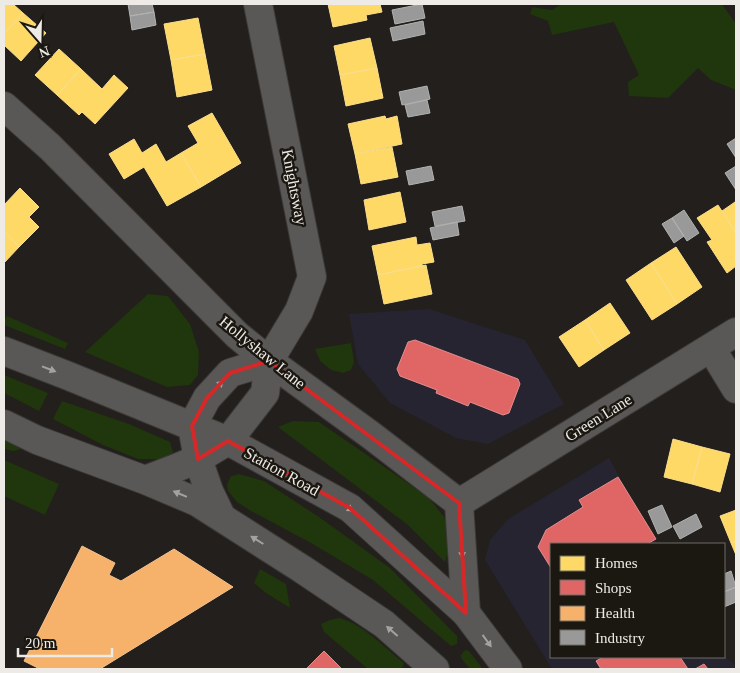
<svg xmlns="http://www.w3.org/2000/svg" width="740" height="673" font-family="'Times New Roman',serif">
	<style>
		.commercial { fill: #272432 }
		.green { fill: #20360c }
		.homes { fill: #ffd966; stroke: #fade8d }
		.shops { fill: #e06666; stroke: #e48e8d }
		.health { fill: #f6b26b; stroke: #f4c390 }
		.industry { fill: #999; stroke: #b2b2b0 }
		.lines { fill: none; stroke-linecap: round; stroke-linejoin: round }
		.street-casing { stroke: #3c3a38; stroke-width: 30 }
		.secondary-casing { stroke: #3c3a38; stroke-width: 30 }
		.street { stroke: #5a5856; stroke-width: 28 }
		.secondary { stroke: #5a5856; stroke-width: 28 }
		.oneway { fill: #a4a29e }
		.marked { fill: none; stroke: #d62828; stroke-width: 4; stroke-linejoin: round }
		.labels { text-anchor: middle; stroke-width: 5; stroke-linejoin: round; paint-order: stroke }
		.street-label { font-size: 16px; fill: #eeebe7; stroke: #1b1711 }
	</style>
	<rect width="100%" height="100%" fill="#221f1c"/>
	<path class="commercial" d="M429 309 525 340 564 404 488 444 456 438 390 403 358 364 349 314Z
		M609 458 657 544H551V657H724V656L736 666V669H552L485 560 490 540 508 519Z"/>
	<path class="green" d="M561 4H722L736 24V90L711 80 698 68 668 98 629 96 628 82 639 75 614 22 552 35 548 21 530 14 532 7 552 10Z
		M148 294 168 296 190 324 199 352 198 375 190 385 167 387 85 352Z
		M7 316 68 343 65 349 4 325V320Z
		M351 343 354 362 351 370 343 373 331 370 320 361 315 349Z
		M4 375 48 393 39 411 4 393Z
		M62 401 129 424 170 442 173 452 166 459H138L103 445 53 419Z
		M293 421 319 422 428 497 445 518 452 538 445 562 408 525 278 427Z
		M4 439 21 449H22L13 451 4 449Z
		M4 460 59 484 45 515 4 496Z
		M239 474 264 481 319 517 390 568 457 636V644L451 646 373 580 311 543 251 511 237 502 228 491 227 484 231 476Z
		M260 569 286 584 290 608 266 593 254 583Z
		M339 618C362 623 385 648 404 663L403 667 400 669H368L324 632 321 624 330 620Z
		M465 650 469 651 483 669H470L461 658V655Z"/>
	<path class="homes" d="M4 4H13L23 13 4 34Z
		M328 4H380L382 12 366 15 367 20 333 27Z
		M23 13 46 33 21 61 4 45V34Z
		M198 18 205 54 171 60 164 24Z
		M370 38 377 68 340 75 334 46Z
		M59 49 81 69 57 95 35 75Z
		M205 54 212 90 177 97 171 60Z
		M377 68 383 98 346 106 340 75Z
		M81 69 102 89 114 75 128 88 95 124 82 112 79 115 57 95Z
		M212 113 241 163 201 187 181 153 198 143 188 126Z
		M385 116 386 119 397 116 402 144 355 154 348 124Z
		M134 139 142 153 156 144 166 162 181 153 201 187 167 206 144 167 124 179 109 154Z
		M392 147 398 177 361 184 355 154Z
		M20 188 39 207 29 217 39 227 19 247 4 231V205Z
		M400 192 406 222 369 230 364 200Z
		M735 202 736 204V233L722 211Z
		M718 205 736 233V266L727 273 707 242 712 240 697 218Z
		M4 231 19 247 4 263Z
		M416 237 417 245 430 243 434 262 422 264V266L378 275 372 246Z
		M676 247 702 287 677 304 651 263Z
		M651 263 677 304 652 320 626 280Z
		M426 265 432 294 384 304 378 275Z
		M610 303 630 333 604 350 585 320Z
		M585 320 604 350 579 367 559 337Z
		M673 439 702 447 692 484 664 477Z
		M702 447 730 454 720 492 692 484Z
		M736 510V541L731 543 720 516Z
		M736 541V555L731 543Z"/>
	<path class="shops" d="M415 340 518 379 520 384 509 413 503 415 470 402 468 406 436 393 437 390 400 376 397 369 408 342Z
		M618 477 656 539 647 544H551V568L538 547 546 530 583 507 579 500Z
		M324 651 342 669H306Z
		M603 657H680L688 669H601L596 661Z
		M704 664 708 669H695Z"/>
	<path class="health" d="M82 546 115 563 109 575 121 581 174 549 233 587 100 669H40L24 661Z"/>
	<path class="industry" d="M128 4H152L154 12 130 16Z
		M422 4 425 18 395 24 392 10Z
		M154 12 156 25 132 30 130 16Z
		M423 21 425 34 393 41 390 28Z
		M427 86 430 99 402 105 399 92Z
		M427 100 430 113 408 117 405 105Z
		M736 138V158L727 144Z
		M431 166 434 180 409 185 406 171Z
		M736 166V190L725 173Z
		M462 206 465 221 435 226 432 212Z
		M684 210 699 233 687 241 672 218Z
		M672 218 684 236 674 243 662 224Z
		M457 222 459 235 433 240 430 228Z
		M662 505 672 527 658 534 648 511Z
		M696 514 702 527 680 539 673 526Z
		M731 571 736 587 724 592V574Z
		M736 587V602L724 607V592Z"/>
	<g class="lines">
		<defs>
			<path id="street" d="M258 4 312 277 299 311 269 361
				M711 348 736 389
				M459 503 466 613"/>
			<path id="secondary" d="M4 106 50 147 237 335 269 361 372 436 459 503 736 332
				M4 351 66 375 228 441 350 508 466 613 508 669
				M4 424 37 440 145 480 197 502 302 569 384 624 435 669
				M145 480 176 468 198 459 228 441 265 393 269 361
				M222 518 209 491 198 459 192 426 207 398 230 373 269 361"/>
		</defs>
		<use href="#street" class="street-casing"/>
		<use href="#secondary" class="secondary-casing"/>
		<use href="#street" class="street"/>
		<use href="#secondary" class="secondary"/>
	</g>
	<defs><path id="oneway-solid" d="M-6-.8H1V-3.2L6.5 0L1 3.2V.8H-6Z" transform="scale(1.25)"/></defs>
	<g class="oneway">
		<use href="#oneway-solid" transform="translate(49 369) rotate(21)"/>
		<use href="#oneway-solid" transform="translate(218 386) rotate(-46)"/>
		<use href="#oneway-solid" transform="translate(180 494) rotate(-157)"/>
		<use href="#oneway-solid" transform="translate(347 507) rotate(33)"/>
		<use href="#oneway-solid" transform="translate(257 540) rotate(-148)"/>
		<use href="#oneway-solid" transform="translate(462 551) rotate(86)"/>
		<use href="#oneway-solid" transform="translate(392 631) rotate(-139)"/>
		<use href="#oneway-solid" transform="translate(487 641) rotate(54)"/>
	</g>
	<path class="marked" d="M269 361 459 503 466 613 350 508 228 441 198 459 192 426 207 398 230 373Z"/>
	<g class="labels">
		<g class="street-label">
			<text transform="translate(295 187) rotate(79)" y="6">Knightsway</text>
			<text transform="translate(263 352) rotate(39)" y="6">Hollyshaw Lane</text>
			<text transform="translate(598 417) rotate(-32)" y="6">Green Lane</text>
			<text transform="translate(282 471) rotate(29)" y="6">Station Road</text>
		</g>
	</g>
	<rect width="740" height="673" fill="none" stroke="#eeebe7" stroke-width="10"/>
	<rect x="550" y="543" width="175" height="115" fill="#1b1711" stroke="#6f6c67"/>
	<rect x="560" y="556" width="25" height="15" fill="#ffd966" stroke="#6f6c67"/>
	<text x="595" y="568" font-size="15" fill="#eeebe7">Homes</text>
	<rect x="560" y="580" width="25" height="15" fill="#e06666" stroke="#6f6c67"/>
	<text x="595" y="593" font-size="15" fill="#eeebe7">Shops</text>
	<rect x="560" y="606" width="25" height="15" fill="#f6b26b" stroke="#6f6c67"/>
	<text x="595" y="618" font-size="15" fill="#eeebe7">Health</text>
	<rect x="560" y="630" width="25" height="15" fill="#999999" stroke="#6f6c67"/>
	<text x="595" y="643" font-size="15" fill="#eeebe7">Industry</text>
	<g transform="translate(40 40) rotate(160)" stroke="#1b1711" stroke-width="4" paint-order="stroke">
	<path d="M0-4L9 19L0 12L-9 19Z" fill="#eeebe7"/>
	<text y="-8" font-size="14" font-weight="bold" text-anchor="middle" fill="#eeebe7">N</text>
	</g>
	<path d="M18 648v8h94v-8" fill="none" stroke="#eeebe7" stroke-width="2.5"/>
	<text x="25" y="648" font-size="15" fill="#eeebe7" stroke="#1b1711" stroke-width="4" paint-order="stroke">20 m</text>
</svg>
